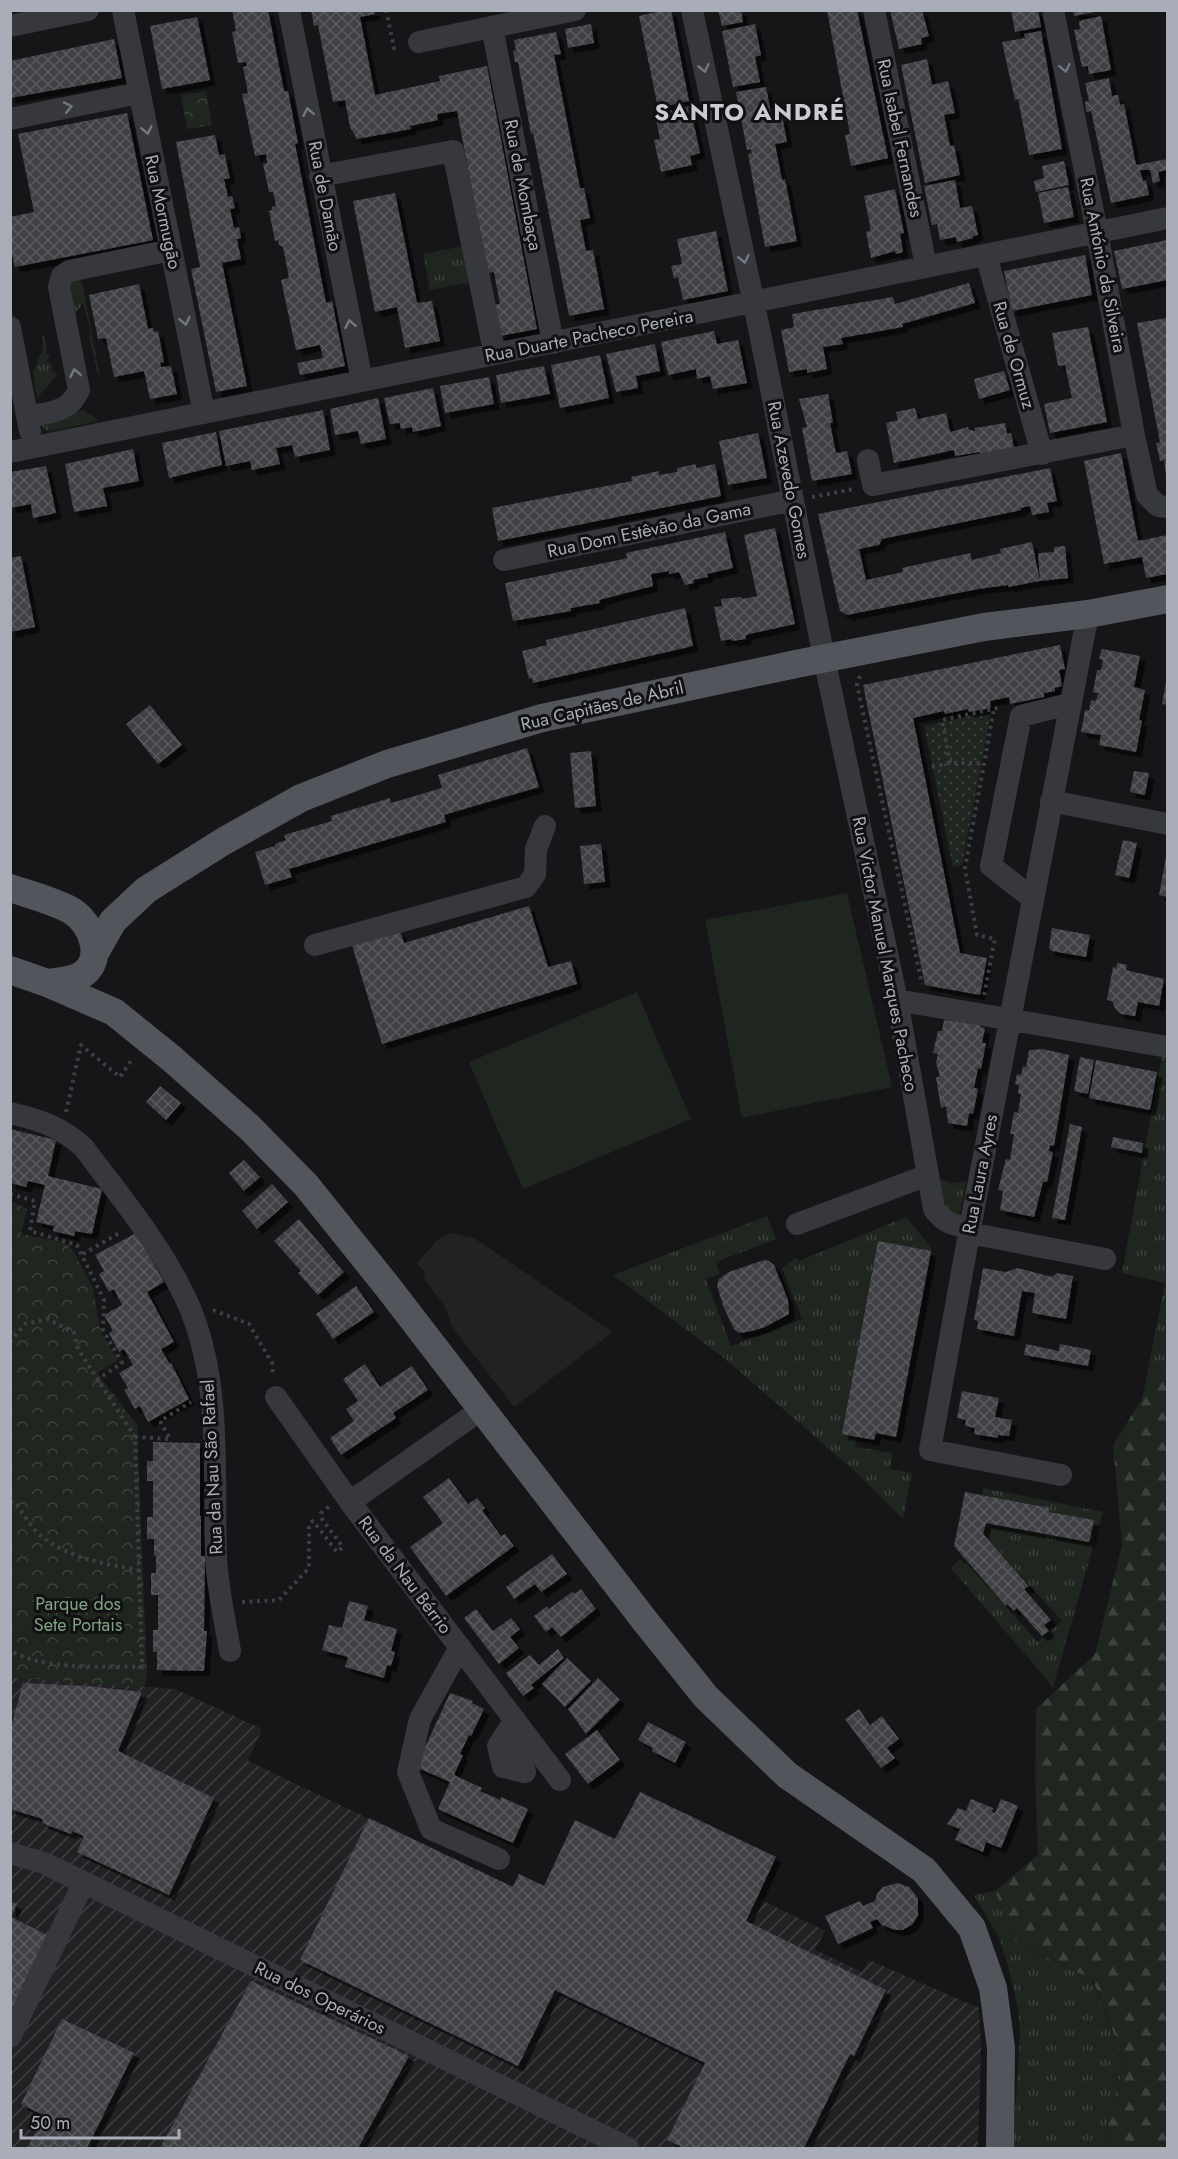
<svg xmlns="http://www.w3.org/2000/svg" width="1178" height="2159" font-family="Jost,sans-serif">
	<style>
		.built { fill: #222225 }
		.industrial { fill: url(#industrial-furrows) }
		.grass { fill: url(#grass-tufts) }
		.forest { fill: url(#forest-firs) }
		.park { fill: url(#park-crowns) }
		.garden { fill: url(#garden-dots) }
		.pitch { fill: #1e261f }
		.building { fill: url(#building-cross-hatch); filter: url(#shadow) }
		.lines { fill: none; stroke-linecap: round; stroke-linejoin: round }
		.path { stroke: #3d3f44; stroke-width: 4; stroke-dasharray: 3 4.5; stroke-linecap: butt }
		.minor { stroke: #37383d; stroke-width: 22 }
		.major { stroke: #53555c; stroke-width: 28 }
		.oneway { stroke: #757881 }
		.labels { text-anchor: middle; stroke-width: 6; stroke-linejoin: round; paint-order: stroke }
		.street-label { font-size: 18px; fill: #a8adb8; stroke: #111113 }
		.park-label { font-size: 18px; fill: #7fa381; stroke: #111113 }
		.district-label { font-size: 24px; font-weight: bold; letter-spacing: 1.5px; fill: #c9ccd4; stroke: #111113 }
	</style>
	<defs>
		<pattern id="industrial-furrows" width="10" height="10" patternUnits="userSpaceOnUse" patternTransform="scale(1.5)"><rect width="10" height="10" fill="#222225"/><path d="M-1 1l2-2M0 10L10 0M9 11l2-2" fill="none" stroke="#3f3f43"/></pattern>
		<pattern id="grass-tufts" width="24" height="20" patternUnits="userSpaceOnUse" patternTransform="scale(1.5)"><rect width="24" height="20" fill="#1e261f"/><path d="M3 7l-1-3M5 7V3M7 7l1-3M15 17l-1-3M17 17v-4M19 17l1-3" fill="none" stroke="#3c433d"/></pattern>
		<pattern id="forest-firs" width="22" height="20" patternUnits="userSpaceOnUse" patternTransform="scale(1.5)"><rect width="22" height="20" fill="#1e261f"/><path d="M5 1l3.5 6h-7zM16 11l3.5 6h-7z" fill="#3c433d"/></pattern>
		<pattern id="park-crowns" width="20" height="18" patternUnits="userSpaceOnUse" patternTransform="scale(1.5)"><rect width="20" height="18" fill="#1e261f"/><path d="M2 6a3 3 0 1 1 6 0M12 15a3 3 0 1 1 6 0" fill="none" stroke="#3c433d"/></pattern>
		<pattern id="garden-dots" width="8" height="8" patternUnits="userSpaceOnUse" patternTransform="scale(1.5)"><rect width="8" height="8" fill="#1e261f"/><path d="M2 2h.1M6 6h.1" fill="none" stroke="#3c433d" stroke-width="1.8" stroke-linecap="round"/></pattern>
		<pattern id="building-cross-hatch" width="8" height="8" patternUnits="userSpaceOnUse" patternTransform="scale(1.5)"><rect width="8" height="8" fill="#404145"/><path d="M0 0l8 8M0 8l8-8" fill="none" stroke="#595a5e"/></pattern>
		<filter id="shadow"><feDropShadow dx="5.5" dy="5.5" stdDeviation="0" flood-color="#0009"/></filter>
	</defs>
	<rect width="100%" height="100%" fill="#161618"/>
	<path class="built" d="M451 1233 474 1238 613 1332 514 1407 453 1328 444 1305 423 1277 426 1274 417 1263 436 1241Z"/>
	<path class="industrial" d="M10 1677 175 1689 262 1729 248 1761 512 1887 519 1874 544 1886 575 1820 615 1839 640 1792 776 1857 758 1898 825 1931 815 1950 862 1972 869 1960 979 2008 981 2047 978 2148H11Z"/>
	<path class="grass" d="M469 245 478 281 430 290 423 254Z
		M78 279 82 282 100 377 96 371V365L94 362 95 356 89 339 91 333 83 303 73 318 70 281Z
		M43 334 47 347 46 352 50 356 46 361 53 366 51 370 57 375 37 398 33 372 43 349Z
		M84 410 99 421 50 431 45 430 42 426 45 418Z
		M1162 1055 1167 1056V1359L1142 1400 1165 1283 1122 1273Z
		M936 1179 953 1183 966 1181 961 1210 957 1216 944 1210Z
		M767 1216 776 1239 716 1262 720 1274 706 1279 731 1346 802 1319 782 1268 796 1257 799 1261 906 1217 931 1247V1251L878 1242 842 1434 857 1437 855 1447 893 1453 890 1469 912 1473 903 1519 858 1474 724 1358 613 1275Z
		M983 1488 1103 1512 1053 1687 951 1568 960 1559 965 1564 966 1563 1038 1642 1062 1621 983 1534 986 1523 1089 1542 1093 1520 1049 1512 1050 1508 982 1495Z
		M995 1891 1016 1942 1092 1980 1125 2062 1104 2134 1105 2148H1013L1020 2033 1018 2009 1007 1962 999 1938 974 1895Z"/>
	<path class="forest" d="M1167 1359V2148H1105L1104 2134 1125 2062 1093 1980 1016 1942 995 1891 1038 1855 1035 1776 1036 1709 1095 1654 1122 1545 1113 1445Z"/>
	<path class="park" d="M206 91 212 125 187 129 181 95Z
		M11 1201 27 1209 21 1234 66 1243 75 1254 93 1288 101 1332 118 1360 97 1373 137 1425 147 1678 144 1687 11 1677Z"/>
	<path class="garden" d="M991 712 962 865 953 867 924 726Z"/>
	<path class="pitch" d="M847 893 892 1087 742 1118 705 920Z
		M637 992 691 1119 523 1189 469 1062Z"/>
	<path class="building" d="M232 10H268L284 91H288L298 143 295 144 326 303 332 301 345 366 300 375 297 363 323 358 320 345 296 350 294 341 281 280 289 278 283 247 279 245 278 240 275 241 269 211 272 210V207L276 206 273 192H269L263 164 267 163 266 154 255 156 242 94 248 93 243 67 247 66 246 62 238 63 232 32 236 31Z
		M311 10H374L375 14 360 17 375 95 440 81 439 76 487 66 537 329 500 336 494 305 500 304 494 272 488 273 457 111 437 114 438 120 410 126 411 129 357 139 350 127 345 100 333 102 318 25 314 26Z
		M665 10H671L689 101 658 108 639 16Z
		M718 10H741L743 22 722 26Z
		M827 10H857L888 158 851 166 845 135 850 134Z
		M890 10H922L929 36 921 38 922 44 899 49Z
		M1011 10H1038L1041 27 1015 32Z
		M1073 10H1095V12L1074 16Z
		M1101 16 1111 70 1089 74 1088 66 1082 67 1074 30 1080 29 1079 21Z
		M197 17 210 80 162 89 150 26Z
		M591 24 594 43 568 48 565 29Z
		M755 24 761 55 755 57 760 82 733 87 722 31Z
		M1041 31 1062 149 1029 155 1018 99 1015 100 1002 42 1025 38 1024 34Z
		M556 32 561 54 554 55 580 188H584L590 218 580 220 586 251 593 250 604 309 569 316 533 133 531 134 518 62H515L513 51 516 50 514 40Z
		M114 39 122 78 10 98V61Z
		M927 59 932 85 948 81 955 113 944 115 950 146 954 145 960 175 925 183 901 65Z
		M1109 78 1112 96 1118 95 1120 105 1124 104 1136 165 1167 159V170L1158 172 1160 181 1153 183 1150 170H1140L1143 181 1146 180 1149 195 1111 203 1091 111 1086 112 1085 102 1089 101 1085 83Z
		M766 87 772 118 782 116 787 142 775 144 782 180 785 179 797 241 765 247 748 154 752 153 751 149 747 150 736 92Z
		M690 106 700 153 690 156 692 165 661 172 654 140 660 139 655 114Z
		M127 113 153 240 15 267 10 246V217L34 212 18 134Z
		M215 135 219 155 225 154 227 166 230 178 224 179 228 197 232 196 235 208 230 209 234 228 239 227 241 238 237 239 241 259 222 263 247 386 216 392 191 269 200 267 176 142Z
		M1064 161 1069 185 1036 192 1034 181 1044 178 1042 166Z
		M955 180 960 208 972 206 978 235 973 236V238L957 242 956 237 940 240 937 224 932 225 924 186Z
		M1068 187 1074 217 1044 223 1038 193Z
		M895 189 904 233 900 234 903 252 896 254 895 251 871 258 866 232 870 231V225L864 196Z
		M395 193 417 303 432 301 440 341 405 348 397 307 375 312 353 201Z
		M716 231 728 291 683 300 678 277 674 278 671 266 682 264 677 239Z
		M1167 240V280L1122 289 1114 251Z
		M1085 255 1092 295 1012 311 1004 271Z
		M969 283 975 303 902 324 903 327 841 338 843 344 823 347 827 369 807 373V369L789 372 781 330 794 327 792 314 893 297 895 304Z
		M139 284 148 329 153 328 154 332 158 331 164 362 160 363 161 367 171 366 177 394 150 399 144 371 114 377 106 338 98 339 89 295Z
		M1167 318V475L1166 476 1164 460 1160 461 1156 443 1160 442 1137 323Z
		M1088 327 1107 422 1050 433 1044 404 1072 398 1065 365 1058 366 1052 333Z
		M714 331 717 344 738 340 747 383 713 389 710 376 697 379 696 369 668 375 661 342Z
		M655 344 660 371 636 376 638 388 616 392 606 354Z
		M600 355 609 398 560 408 551 365Z
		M544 366 550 394 501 403 496 375Z
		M1004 371 1010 390 979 399 974 379Z
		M489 377 494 404 445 413 440 386Z
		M433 388 441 426 413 432 412 427 401 429 400 423 390 424 384 398Z
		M828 394 833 423H830L836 453 847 451 852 474 812 481 802 428 807 427 799 399Z
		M378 398 386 439 361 444 358 431 335 435 330 409Z
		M915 408 918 419 946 413 950 432 968 427 969 430 975 431V428L1005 423 1007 434 1011 433 1014 448 980 455V452L955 456 954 450 894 463 886 423 898 420 896 412Z
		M323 410 330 450 295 457 292 445 276 448 280 464 252 470 250 461 226 466 219 431Z
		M216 432 222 465 169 478 162 443Z
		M758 433 767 478 728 485 719 441Z
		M133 449 139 481 103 488 107 506 74 512 65 464Z
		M1121 453 1138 541 1167 535V574L1146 578 1142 557 1104 564 1084 461Z
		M696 464V468L715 464 721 496 498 541 492 508 632 481 631 477 659 471V475L677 472V468Z
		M46 466 56 513 33 518 31 504 10 508V472Z
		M1050 468 1057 501 1047 503 1049 512 1032 515 1030 506 1021 508V510L882 539 879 545 859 549 866 580 903 572 902 568 970 553 972 560 1001 553 1000 549 1032 542 1040 581 1038 553 1054 552V547L1065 546 1068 578 1040 581 1008 587V585L978 589 847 615 840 611 818 514Z
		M775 528 795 624 749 634 745 636 746 639 732 641 731 639 721 641 714 607 722 606 721 599 741 597 742 599 757 596 744 535Z
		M725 532 733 568 707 574 708 577 693 580 694 583 685 585 679 572 669 574V571L651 574 653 586 599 600 600 603 571 608V611L513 621 505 583 619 560 627 558 626 553Z
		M21 556 35 627 10 632V558Z
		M685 608 693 646 533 683 532 678 529 679 522 651 547 645 546 640Z
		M1060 645 1065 669 1059 670 1062 686 1055 688V691L1044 693V697L1010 704 1009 697 990 701 991 708 969 712 968 709 945 714 944 711 913 718 960 953 987 958 980 995 925 985 863 685Z
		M1102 649 1140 656 1134 687 1145 690 1139 720 1142 721 1136 752 1099 745 1101 735 1081 732 1085 710 1089 711 1091 700 1096 701 1098 693 1093 692 1097 670H1101L1103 660 1099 659Z
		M1166 682H1167V705L1162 704Z
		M150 705 182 745 158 764 126 724Z
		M527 748 539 787 444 815 446 822 289 869 292 877 265 885 255 852 275 846V844L286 840 284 835 332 821 331 816 390 798 391 803 442 788 438 775Z
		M591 751 596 806 575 808 570 753Z
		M1134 771 1149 773 1145 795 1130 792Z
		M1123 840 1137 843 1129 878 1115 875Z
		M601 844 605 882 584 884 580 846Z
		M1166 856H1167V897L1159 895Z
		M529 906 548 967 571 961 577 984 382 1044 352 945 400 931 404 943Z
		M1052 928 1090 935 1086 957 1052 951 1049 948Z
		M1117 963 1127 965 1126 970 1164 979 1159 1006 1138 1002 1135 1016 1121 1014 1115 1008 1112 1001 1107 1000 1113 967 1116 968Z
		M950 1016 981 1022 980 1027 985 1028 982 1043H986L981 1069 978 1068 974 1088 978 1089 973 1114 969 1113 967 1126 948 1123 946 1106 941 1108 936 1077H940L936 1062 938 1054 933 1053 938 1031H942L944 1020 950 1021Z
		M1043 1049 1069 1055 1054 1146 1050 1145 1049 1151 1053 1152 1047 1182H1043L1034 1217 1000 1210 1003 1191 998 1190 1006 1159 1010 1160 1014 1134H1010L1014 1112 1018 1113 1021 1094 1018 1093 1019 1085 1015 1084 1017 1074 1021 1075 1023 1066 1026 1067 1029 1050Z
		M1080 1057 1094 1060 1088 1094 1074 1091Z
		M1096 1060 1157 1072 1150 1110 1089 1098Z
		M160 1086 181 1103 166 1120 146 1102Z
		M1070 1124 1082 1127 1065 1220 1052 1218Z
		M10 1129 56 1140 48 1176 102 1189 92 1234 75 1231 74 1236 53 1231 54 1226 36 1222 45 1185 28 1181 26 1187 10 1183Z
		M1113 1137 1143 1143 1142 1153 1111 1147Z
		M244 1160 260 1177 244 1191 229 1173Z
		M272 1184 288 1202 257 1229 242 1211Z
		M299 1219 344 1272 318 1295 298 1273 301 1271 274 1241Z
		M136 1233 164 1282 147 1292 174 1342 161 1349 170 1364 171 1363 189 1399 148 1422 140 1406 135 1409 124 1390 128 1388 119 1373 133 1365 124 1349 119 1352 109 1333 113 1331 104 1315 122 1305 114 1289 109 1292 99 1274 104 1271 95 1255Z
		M878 1241 931 1251 896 1437 876 1433 874 1440 842 1434Z
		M764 1260 769 1261 774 1265 788 1300 789 1314 765 1327 752 1331 739 1333 734 1329 724 1308 717 1286 719 1279 729 1272Z
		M983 1268 1006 1272 1018 1268 1052 1277 1057 1273 1073 1276 1066 1319 1032 1313 1035 1293 1022 1291 1014 1336 977 1329 978 1321 974 1320Z
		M356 1286 374 1312 333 1339 316 1314Z
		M1026 1344 1059 1351 1060 1344 1091 1350 1088 1366 1024 1355Z
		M365 1364 380 1387 412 1366 428 1390 393 1413 396 1418 341 1455 330 1438 354 1421 346 1409 358 1401 343 1379Z
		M962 1391 999 1398 995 1417 1012 1420 1009 1436 998 1435V1438L974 1434 975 1428 965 1426 966 1420 957 1418Z
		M153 1442 200 1443V1516H201V1556H205L204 1631H207L204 1671 157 1670V1652H153V1630H158V1595H151V1573H156V1556H154V1539H147V1517H153V1481H147V1461H153Z
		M449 1478 468 1504 477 1498 485 1508 482 1510 501 1536 505 1534 514 1546 446 1596 410 1547 443 1523 423 1497Z
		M965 1492 1050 1508 1049 1512 1094 1520 1089 1542 986 1523 983 1534 1029 1586 1024 1589 1051 1620 1044 1625 1049 1631 1042 1636 1017 1608 1014 1611 1007 1604 1006 1606 954 1546Z
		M552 1554 567 1574 541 1592 535 1584 514 1599 506 1587Z
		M581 1589 596 1609 561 1637 552 1627 546 1632 534 1616 547 1606 549 1609 572 1592 574 1594Z
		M349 1601 368 1606 364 1620 397 1629 391 1651 395 1652 391 1666 387 1665 384 1678 345 1667 348 1657 322 1650 329 1625 342 1628Z
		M476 1609 493 1631 511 1618 520 1629 510 1637 519 1648 499 1664 464 1618Z
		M558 1649 564 1658 531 1685 534 1688 523 1696 506 1673 530 1655 539 1665Z
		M567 1658 591 1681 565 1707 542 1684Z
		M598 1678 620 1700 586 1734 568 1709Z
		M23 1683 87 1686 142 1692 118 1751 214 1798 169 1895 77 1852 84 1836 72 1831 71 1834 42 1823 43 1819 10 1809V1731Z
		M450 1693 473 1701 472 1703 484 1709 471 1736 469 1735 460 1754 463 1755 454 1775 482 1788 480 1791 500 1800 501 1797 528 1809 513 1843 438 1809 450 1782 416 1767Z
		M859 1709 870 1725 882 1716 899 1739 887 1748 895 1758 881 1768 845 1719Z
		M648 1722 686 1742 675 1763 652 1751 653 1748 638 1740Z
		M597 1730 620 1760 588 1784 565 1754Z
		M640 1792 776 1857 746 1921 886 1990 854 2056 850 2054 804 2148H684L667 2140 705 2063 555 1990 518 2066 300 1960 369 1818 513 1887 519 1874 544 1886 575 1820 615 1839Z
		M971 1799 993 1808 992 1812 995 1813 1001 1799 1018 1806 1001 1848 986 1842 983 1852 955 1840 960 1829 947 1824 958 1808 966 1811Z
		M897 1883 909 1887 918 1898V1915L912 1925 902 1930H895L882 1925 877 1919 870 1922 873 1928 838 1944 825 1916 860 1901 863 1906 875 1901 877 1894 883 1887Z
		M10 1901 17 1904 11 1917 53 1938 10 2024Z
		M251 1981 409 2056 358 2148H160Z
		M62 2019 134 2053 87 2148H27L45 2116 21 2104Z"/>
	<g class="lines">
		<path class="path" d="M386 10 394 48 400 46
			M812 497 854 489
			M860 676 857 685 922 984
			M950 763 942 720 1002 707
			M932 767 950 763H984
			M984 995 995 939 977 935 965 868 994 709
			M66 1112 81 1045 120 1077 133 1058
			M10 1194 35 1201 30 1231 77 1245 104 1300 103 1330 122 1363 98 1379
			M83 1254 121 1232
			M213 1310 249 1324 272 1363 273 1376
			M10 1342 25 1324 48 1319 74 1333 78 1349 135 1437 142 1667C105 1666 41 1671 10 1650
			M135 1437 170 1439 160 1421 191 1402
			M10 1501 16 1504C24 1514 32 1529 42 1537 69 1558 105 1564 138 1570
			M242 1602 279 1600 309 1568V1524L313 1521 337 1552 343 1547 322 1519 321 1513 330 1506"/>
		<path class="minor" d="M123 10 204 413
			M289 10 362 381
			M692 10 760 333 824 658 897 1000 934 1209C944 1223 953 1225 970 1228
			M874 10 926 266
			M1053 10 1097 232 1134 435 1147 495 1158 506 1168 507
			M10 26 88 10
			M492 27 553 343
			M419 42 575 10
			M10 119 139 93
			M320 176 453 151 492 341
			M986 255 1042 454
			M10 327 30 431
			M28 417C49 412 69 413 79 390L59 287 62 276 69 271 171 250
			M10 452 1168 218
			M868 460 873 485 1134 435
			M504 560 793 500
			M1051 801 1168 824
			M1032 898 991 866 1021 716 1069 704
			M315 945 526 887 535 874 536 849 545 826
			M897 1000 1168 1047
			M10 1113C40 1120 62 1127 84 1148 120 1196 160 1244 186 1299 223 1379 213 1471 216 1556 217 1587 225 1620 230 1651
			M797 1224 928 1175
			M969 1233 1105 1259
			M276 1397 350 1502 560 1780
			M1061 1475 930 1450 970 1228 1088 614
			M350 1502 482 1409
			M460 1647 420 1719 408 1772 431 1829 499 1859
			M515 1720 525 1772 503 1767 498 1746Z
			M10 1853 44 1863 628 2148
			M10 2037 84 1882"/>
		<path class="major" d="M10 888C28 894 57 902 72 911 92 924 105 958 83 974 73 981 59 981 47 983
			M96 951 113 921 146 890 224 841 301 798 387 764 542 718 796 664 984 627 1088 614 1168 599
			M10 970 47 983 114 1012 171 1058 249 1127 306 1185 387 1286 645 1621 706 1697 787 1775 924 1870 972 1928 993 1988 1001 2048 1000 2148"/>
	</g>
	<defs><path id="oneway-chevron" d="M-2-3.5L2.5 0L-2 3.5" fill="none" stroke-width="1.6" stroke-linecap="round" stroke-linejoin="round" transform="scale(1.5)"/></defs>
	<g class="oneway">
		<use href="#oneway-chevron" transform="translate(704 68) rotate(78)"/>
		<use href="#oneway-chevron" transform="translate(1065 68) rotate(79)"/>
		<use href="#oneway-chevron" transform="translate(68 107) rotate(-12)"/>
		<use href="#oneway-chevron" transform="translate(308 112) rotate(-101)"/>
		<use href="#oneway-chevron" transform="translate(147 130) rotate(78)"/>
		<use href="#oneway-chevron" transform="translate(744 259) rotate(78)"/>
		<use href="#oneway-chevron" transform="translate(185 321) rotate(79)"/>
		<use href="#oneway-chevron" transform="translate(350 324) rotate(-101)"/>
		<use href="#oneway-chevron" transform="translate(75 373) rotate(-101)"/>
	</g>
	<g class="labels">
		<g class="street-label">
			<text transform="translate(900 138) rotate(78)" y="6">Rua Isabel Fernandes</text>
			<text transform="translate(523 185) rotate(79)" y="6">Rua de Mombaça</text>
			<text transform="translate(325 196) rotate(79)" y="6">Rua de Damão</text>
			<text transform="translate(163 212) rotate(78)" y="6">Rua Mormugão</text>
			<text transform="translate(1103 265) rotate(79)" y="6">Rua António da Silveira</text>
			<text transform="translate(589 336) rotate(-11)" y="6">Rua Duarte Pacheco Pereira</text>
			<text transform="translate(1014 355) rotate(74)" y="6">Rua de Ormuz</text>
			<text transform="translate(789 480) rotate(79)" y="6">Rua Azevedo Gomes</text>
			<text transform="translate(649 530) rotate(-12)" y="6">Rua Dom Estêvão da Gama</text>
			<text transform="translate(602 706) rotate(-13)" y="6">Rua Capitães de Abril</text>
			<text transform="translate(885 954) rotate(79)" y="6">Rua Victor Manuel Marques Pacheco</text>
			<text transform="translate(980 1174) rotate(-79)" y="6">Rua Laura Ayres</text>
			<text transform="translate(212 1467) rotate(-93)" y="6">Rua da Nau São Rafael</text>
			<text transform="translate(405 1575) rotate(53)" y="6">Rua da Nau Bérrio</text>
			<text transform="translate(320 1998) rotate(26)" y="6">Rua dos Operários</text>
		</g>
		<g class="park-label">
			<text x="78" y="1610">Parque dos<tspan x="78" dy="21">Sete Portais</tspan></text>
		</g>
		<g class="district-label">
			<text x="750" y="120">SANTO ANDRÉ</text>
		</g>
	</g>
	<rect width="1178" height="2159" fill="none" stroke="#a8adb8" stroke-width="24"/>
	<path d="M21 2129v9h158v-9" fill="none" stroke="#a8adb8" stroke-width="3"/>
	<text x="30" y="2129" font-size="18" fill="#a8adb8" stroke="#111113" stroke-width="4.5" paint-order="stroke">50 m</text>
</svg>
